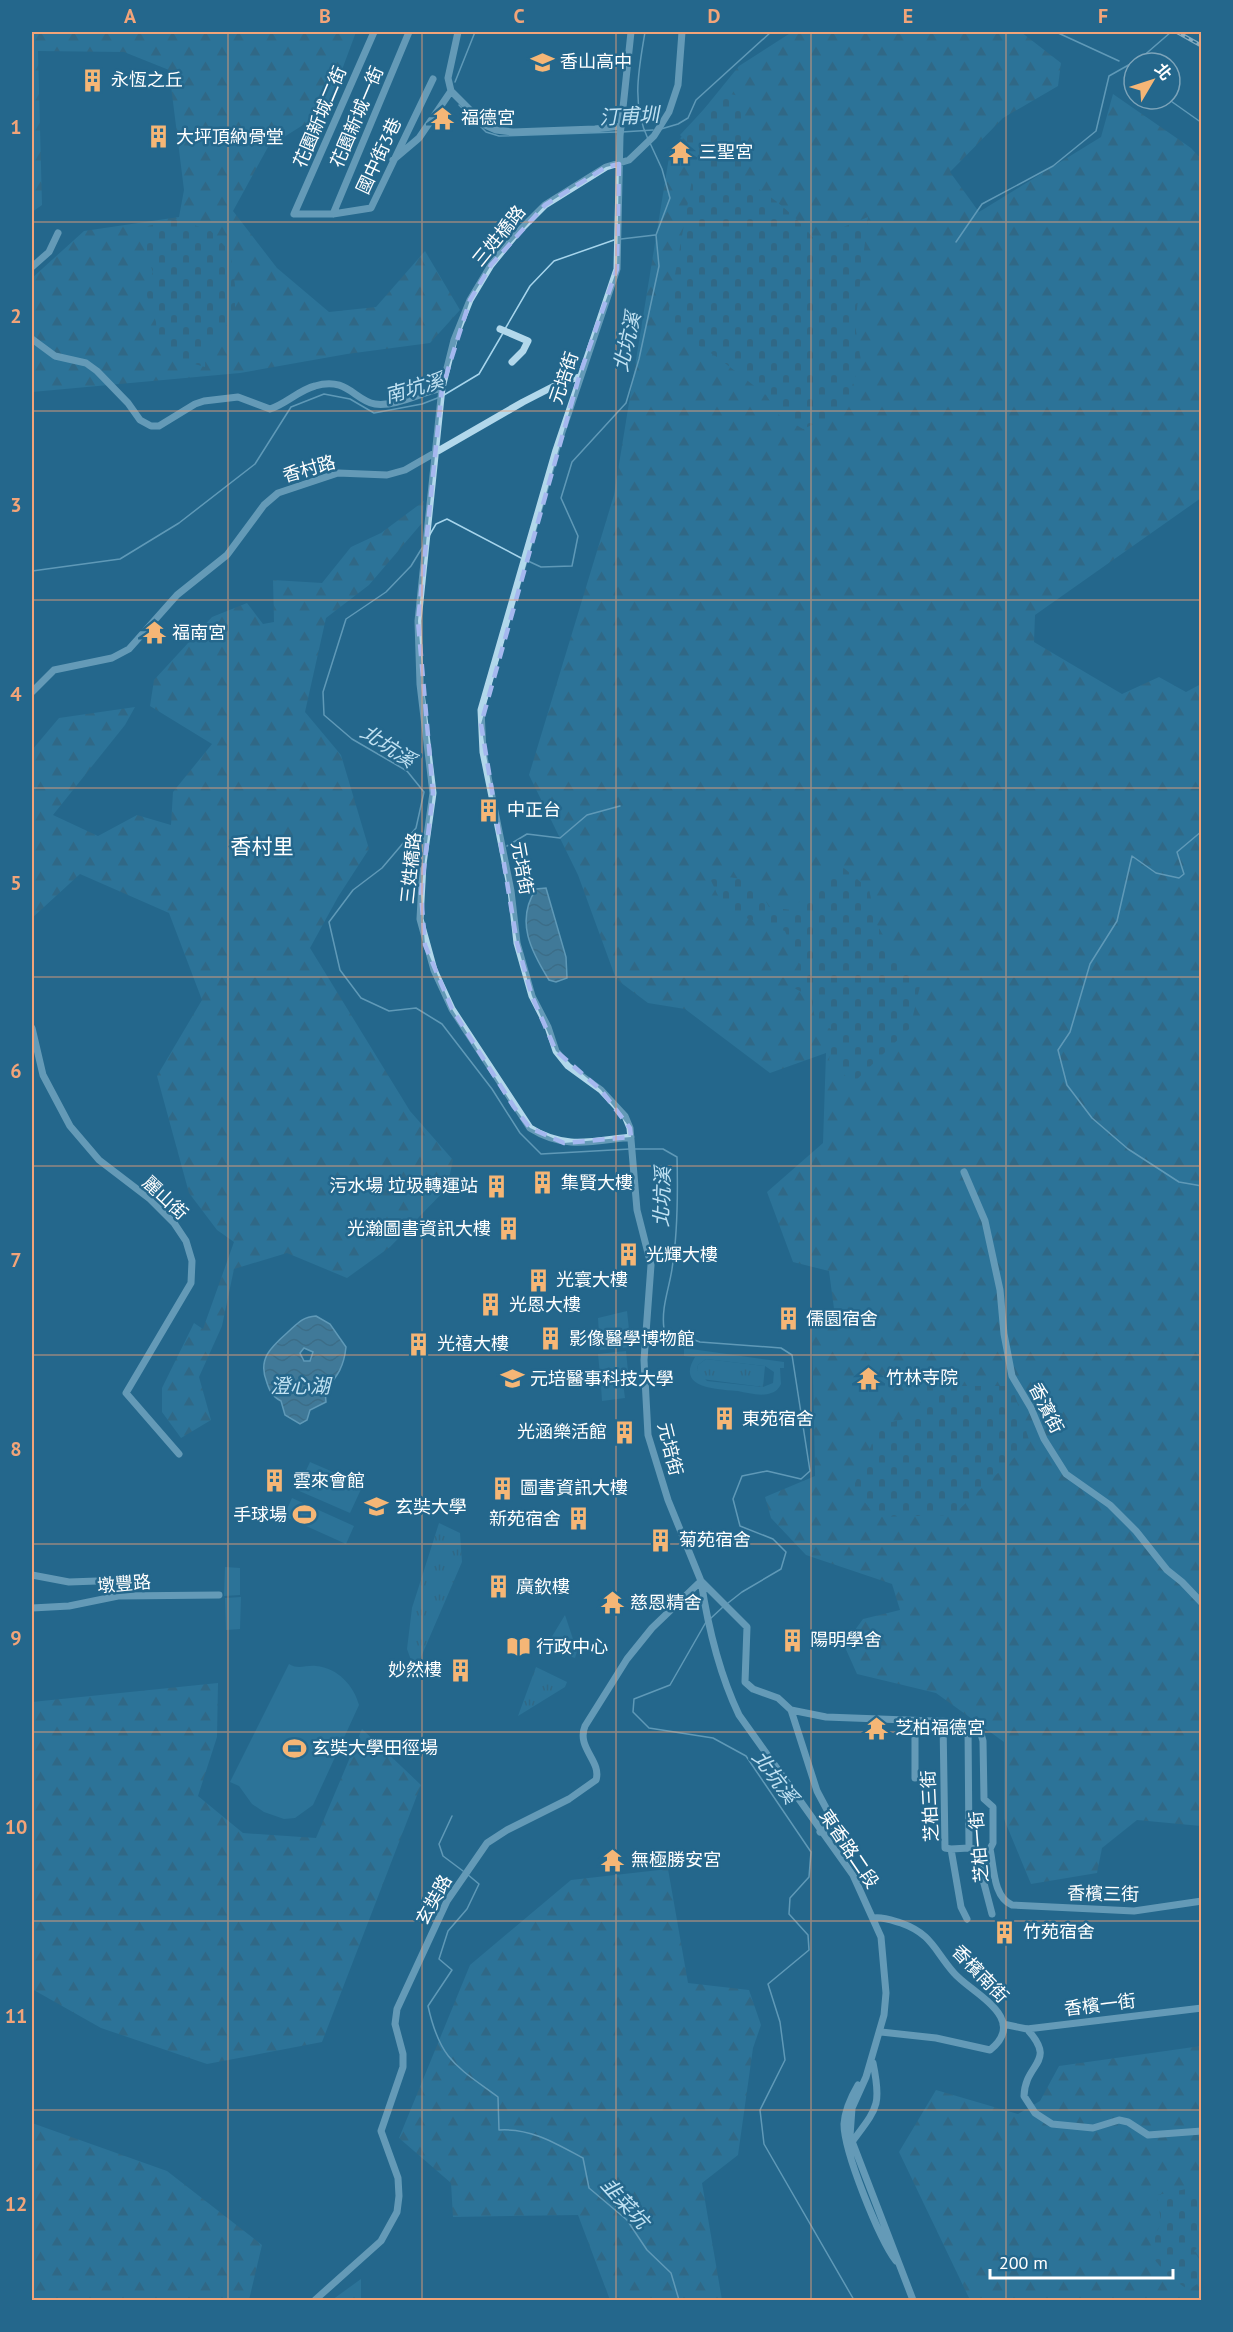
<svg xmlns="http://www.w3.org/2000/svg" width="1233" height="2332" font-family="'PT Sans','Noto Sans TC',sans-serif">
	<style>
		.grass { fill: url(#grass-tufts) }
		.forest { fill: url(#forest-firs) }
		.cemetery { fill: url(#cemetery-stones) }
		.pitch { fill: #3581a7; fill-rule: evenodd }
		.water { fill: url(#water-waves); stroke: #a7d5ec; stroke-width: 1.5; fill-rule: evenodd }
		.lines { fill: none; stroke-linecap: round; stroke-linejoin: round }
		.stream { stroke: #a7d5ec; stroke-width: 1.5 }
		.minor { stroke: #b2d8eb; stroke-width: 7 }
		.rail-casing { stroke: #fff; stroke-width: 4 }
		.rail { stroke: #24678c; stroke-width: 1.5; stroke-dasharray: 4.5; stroke-linecap: butt }
		.marked { fill: none; stroke: #a5b8ef; stroke-width: 4.5; stroke-dasharray: 12 8; stroke-linejoin: round }
		.grid { fill: none; stroke: #f2a479; stroke-width: 1.5; stroke-opacity: 0.55 }
		.labels { text-anchor: middle; stroke-width: 5; stroke-linejoin: round; paint-order: stroke }
		.poi-label { font-size: 18px; fill: #fff; stroke: #24678c; text-anchor: start }
		.street-label { font-size: 18px; fill: #fff; stroke: #24678c }
		.water-label { font-size: 20px; font-style: italic; fill: #c1e2f3; stroke: #24678c }
		.quarter-label { font-size: 21px; fill: #fff; stroke: #24678c }
		.neatline { fill: none; stroke: #f2a479; stroke-width: 2 }
		.grid-label { font-size: 20px; text-anchor: middle; font-weight: bold; fill: #f2a479 }
	</style>
	<defs>
		<pattern id="grass-tufts" width="24" height="20" patternUnits="userSpaceOnUse" patternTransform="scale(1.5)"><rect width="24" height="20" fill="#3581a7"/><path d="M3 7l-1-3M5 7V3M7 7l1-3M15 17l-1-3M17 17v-4M19 17l1-3" fill="none" stroke="#3f697e"/></pattern>
		<pattern id="forest-firs" width="22" height="20" patternUnits="userSpaceOnUse" patternTransform="scale(1.5)"><rect width="22" height="20" fill="#3581a7"/><path d="M5 1l3.5 6h-7zM16 11l3.5 6h-7z" fill="#3f697e"/></pattern>
		<pattern id="cemetery-stones" width="16" height="16" patternUnits="userSpaceOnUse" patternTransform="scale(1.5)"><rect width="16" height="16" fill="#3581a7"/><path d="M2 7V4a2 2 0 0 1 4 0v3zM10 15v-3a2 2 0 0 1 4 0v3z" fill="#3f697e"/></pattern>
		<pattern id="water-waves" width="16" height="10" patternUnits="userSpaceOnUse" patternTransform="scale(1.5)"><rect width="16" height="10" fill="#628fa7"/><path d="M0 5q4-4 8 0t8 0" fill="none" stroke="#597483"/></pattern>
	</defs>
	<rect width="100%" height="100%" fill="#24678c"/>
	<path class="grass" d="M706 1359 765 1366 763 1387 702 1379 697 1370 698 1365Z
		M439 1523 460 1533 462 1562 415 1671 407 1649 412 1608Z
		M565 1615 577 1651 575 1658 545 1648Z
		M536 1667 567 1682 565 1687 518 1716Z"/>
	<path class="forest" d="M32 32H356L327 110 268 147 233 211 277 268 329 312 376 307 425 251 460 310 430 343 347 354 240 373 32 392V278L84 231 179 217 184 190 169 70 124 52 38 51 42 205 32 212Z
		M792 32H1021L1061 63 1058 86 1003 118 950 172 979 212 1101 137 1113 94 1191 148 1201 159V498L1035 615 1034 642 1122 694 1159 677 1186 692 1201 684V1826L1137 1820 1102 1848 1097 1873 1031 1884 1004 1819V1742L936 1693 857 1674 844 1645 863 1619 900 1610 892 1584 806 1555 771 1518 765 1497 815 1476 812 1328 835 1316 829 1271 793 1262 767 1192 823 1143 826 1053 770 1073 685 1009 648 1003 616 979 578 875 529 775 614 495 670 151 739 66Z
		M424 501 422 523 369 585 326 618 305 712 341 755 369 849 338 897 310 948 410 1111 453 1160 447 1188 390 1247 347 1278 287 1253 234 1269 222 1326 199 1377 211 1420 181 1438 162 1412V1388L194 1323 203 1329 234 1242 217 1230 189 1193 157 1076 202 1000 169 913 80 874 32 918V750L59 718 135 707 125 725 53 815 98 836 137 815 171 825 173 792 212 744 150 706 154 680 212 617 247 603 263 624 274 622 273 580 322 583 351 547 381 533Z
		M218 1683 217 1737 198 1796 243 1833 316 1838 362 1729 421 1785 322 2042 207 2064 101 2028 32 1989V1702Z
		M668 1869 688 1983 749 1990 761 2025 753 2048 738 2155 702 2183 722 2300H610L578 2215 453 2217 451 2183 399 2138 470 1965 571 1880Z
		M1201 2046V2300H970L899 2152 936 2090 1018 2114 1040 2101 1059 2066Z
		M32 2123 167 2171 262 2245 249 2300H32Z
		M361 2279V2300H332Z"/>
	<path class="cemetery" d="M720 92 740 96 744 180C774 198 792 212 814 239L868 217 855 325 861 361 843 411 803 429 779 415 766 395 717 357 666 325 697 152 680 135Z
		M177 219 211 231 230 252 235 285V310L220 338 206 342 205 367 174 358 157 341 156 322 145 290 153 272 141 239 148 226Z
		M839 864 869 889 876 923 887 942 889 955 922 978 910 1028 853 1083 829 1060 834 1031 815 1019 811 997 794 988 801 951 792 948 785 931 725 911 708 874 755 881 769 907 791 910Z
		M926 1386H1012L1030 1443 953 1515 877 1517 853 1488 880 1425 916 1416Z
		M1201 2186V2244L1194 2251 1201 2262V2281L1189 2290 1169 2277 1149 2253 1161 2222 1157 2195Z"/>
	<path class="pitch" d="M627 1311 631 1347 600 1350 598 1318Z
		M684 1348 784 1362V1368H780L781 1384C779 1388 776 1392 771 1393 762 1397 748 1393 738 1391 718 1389 675 1389 695 1357L684 1356ZM706 1359 765 1366 774 1372 773 1383 763 1387 707 1381 697 1370 698 1365Z
		M626 1351 629 1382 623 1383 625 1398 602 1401 601 1386 605 1385H601L598 1354Z
		M310 1462 363 1485 350 1513 297 1490Z
		M292 1498 354 1526 346 1544 284 1516Z
		M225 1567 240 1568V1595L224 1596Z
		M241 1597 240 1629 226 1630 225 1598Z
		M289 1664C299 1670 305 1665 316 1666 338 1668 354 1686 359 1705L313 1805 295 1818 284 1819 264 1812 252 1804 239 1786 230 1782Z"/>
	<path class="water" d="M546 888 566 957 567 978 556 982 549 980C531 951 515 921 536 889Z
		M316 1316 330 1324 346 1347C344 1366 338 1376 325 1390L326 1402 310 1410 307 1420 300 1424 285 1415 281 1401C272 1396 270 1392 267 1383 257 1359 271 1347 288 1332 298 1323 302 1317 316 1316ZM304 1348 313 1352 310 1361H304L300 1353Z"/>
	<g class="lines">
		<path class="stream" d="M645 32C639 69 631 103 648 139
			M1056 32 1119 61
			M1128 66 1134 71
			M455 82 475 32
			M1168 99 1202 123
			M459 105 486 132 499 136 617 132
			M661 129 678 124 688 118 696 100 771 32
			M622 132 653 130
			M621 239 655 235
			M956 242 982 204 1053 166 1096 131 1109 76 1141 58 1171 32
			M505 329 530 286 554 261 614 240
			M444 395 479 374 503 333
			M429 536 436 524 447 519 521 558
			M422 548 411 566 386 592 346 619 323 692 324 715 352 739 407 771 424 792 416 828 382 868 353 890 329 922 340 970 361 998 389 1011 416 1008 442 1024 492 1089 520 1133 541 1154 630 1149
			M528 561 541 567 572 566 578 536 561 498 572 462 626 403 639 359 659 266 656 235 670 198 662 169 650 143
			M32 571 120 559 179 523 255 464 291 407 324 394 350 399 374 413 422 404 440 397
			M1202 831 1177 852 1184 874 1179 878 1156 873 1132 856 1117 921 1090 964 1070 1032 1058 1050 1067 1085 1092 1118 1128 1149 1179 1182 1202 1186
			M507 846 527 834 560 838 587 815 620 806
			M635 1149H663L677 1157C678 1195 678 1232 672 1269 669 1289 661 1308 664 1329L700 1342 781 1348 792 1355 810 1471 801 1479 767 1471 742 1476 733 1499 740 1526 773 1539 786 1552 781 1569 742 1592 728 1603
			M710 1619 724 1606
			M706 1622 670 1685 634 1699 633 1712 649 1728 713 1738 746 1756 811 1852 809 1877 790 1898 789 1914 808 1935 809 1950 768 1984 780 2022 785 2060 760 2110 764 2144 854 2300
			M452 1816 439 1844 443 1856 463 1871
			M467 1874 479 1884 467 1909 448 1931 439 1959 452 1970 428 2006C440 2060 456 2066 498 2097L499 2130C531 2128 555 2143 583 2158L589 2188 627 2220 647 2250 671 2273 679 2300"/>
		<path class="minor" d="M374 32 294 214H333L371 208 433 79
			M458 32 448 78 451 91 485 125 496 130 513 132 595 129 621 126
			M631 32 620 136 617 269 556 450 481 710 483 752 511 891 517 943 532 996 548 1027 556 1051 568 1066 601 1090 625 1116 630 1128 637 1210 651 1265 644 1360 648 1435 668 1500 701 1581 747 1627 745 1682 753 1689 778 1698 791 1710 817 1791 834 1823 820 1832
			M393 160 419 138 451 91
			M333 214 409 32
			M32 267 49 252 58 233
			M500 329 528 341 523 351 512 362
			M32 339 55 356 86 363 97 371 128 403 140 420 151 426H159L195 404 204 401 238 397 270 409C286 404 299 390 315 386 347 376 355 401 375 404 396 407 422 392 442 388
			M32 692 54 670 112 658 129 649 177 595 227 555 264 505 278 493 338 473 387 475 405 470 523 402 560 383 579 377
			M32 1028 43 1075 70 1126 99 1160 150 1199 174 1223 186 1241 192 1261 191 1283 126 1393 179 1454
			M631 1137C592 1141 565 1150 530 1128L452 1009 434 970 420 919 423 864 433 793 420 684 418 621 442 388 454 340 470 300 491 265 517 233 545 205 606 167 629 160 654 136 669 112 678 85 682 32
			M964 1172 985 1221 1000 1290 1004 1334 1012 1376 1031 1408 1044 1439 1066 1474 1110 1505 1136 1531 1167 1570 1182 1582 1202 1603
			M32 1575 69 1582 97 1581
			M701 1581C708 1627 719 1673 739 1715L853 1875 881 1937 886 1993 884 2015 866 2077 852 2108 850 2136 913 2300
			M32 1608 69 1606 118 1596 219 1595
			M791 1710 826 1717 960 1722 968 1725 981 1734 983 1741 984 1799 993 1807V1843L990 1849C994 1867 993 1897 1012 1905L1134 1911 1202 1901
			M909 1721 915 1732V1778
			M943 1721 945 1848 951 1849 961 1907 967 1919
			M968 1725 969 1848 975 1849 992 1914
			M951 1849 969 1848
			M874 1918C884 1917 891 1920 901 1923 932 1934 934 1950 954 1973 971 1993 1030 2018 990 2050L936 2038 881 2032
			M1003 2024 1027 2029 1202 2008
			M1027 2029C1058 2063 1025 2062 1024 2096L1035 2113 1052 2124 1093 2128 1119 2120 1128 2122 1148 2135 1202 2131
			M858 2085C851 2097 845 2109 844 2124 844 2152 879 2238 896 2261
			M852 2142C877 2108 882 2106 873 2063
			M315 2300 381 2241 397 2212 399 2196 398 2178 381 2131 403 2067V2054L395 2024 397 2009 447 1901 487 1843 507 1830 569 1799 596 1780C602 1761 576 1748 585 1726L627 1659 652 1628 701 1581"/>
		<defs>
			<path id="rail" d="M1177 32 1202 46"/>
		</defs>
		<use href="#rail" class="rail-casing"/>
		<use href="#rail" class="rail"/>
	</g>
	<path d="M0 0H1233V2332H0ZM619 164 617 269 579 377 481 724 517 943 532 996 556 1051 601 1090 630 1128 631 1137 564 1143 530 1128 514 1107 452 1009 425 945 421 893 433 793 418 621 442 388 470 300 491 265 545 205 606 167Z" fill="#24678c" fill-opacity=".55" fill-rule="evenodd"/>
	<path class="marked" d="M619 164 617 269 579 377 481 724 517 943 532 996 556 1051 601 1090 630 1128 631 1137 564 1143 530 1128 514 1107 452 1009 425 945 421 893 433 793 418 621 442 388 470 300 491 265 545 205 606 167Z"/>
	<path class="grid" d="M228 32V2300M422 32V2300M616 32V2300M811 32V2300M1006 32V2300M32 222H1202M32 411H1202M32 600H1202M32 788H1202M32 977H1202M32 1166H1202M32 1355H1202M32 1544H1202M32 1732H1202M32 1921H1202M32 2110H1202"/>
	<defs>
		<symbol id="school-bare" viewBox="-9 -9 18 18"><path d="M0-5L7-2L0 1L-7-2ZM-4 1L0 2.5L4 1V4Q0 6-4 4Z" fill="#f5b676" stroke="#24678c" stroke-width="2.5" paint-order="stroke"/></symbol>
		<symbol id="building-bare" viewBox="-9 -9 18 18"><path d="M-4-6H4V6H1V3H-1V6H-4ZM-2.5-4.3h1.7v1.8h-1.7ZM.8-4.3h1.7v1.8H.8ZM-2.5-1h1.7V.8h-1.7ZM.8-1h1.7V.8H.8Z" fill="#f5b676" stroke="#24678c" stroke-width="2.5" paint-order="stroke"/></symbol>
		<symbol id="temple-bare" viewBox="-9 -9 18 18"><path d="M0-6L5-2H3V0L6.5 2.5H4V6H1.5V3h-3V6H-4V2.5H-6.5L-3 0V-2H-5Z" fill="#f5b676" stroke="#24678c" stroke-width="2.5" paint-order="stroke"/></symbol>
		<symbol id="university-bare" viewBox="-9 -9 18 18"><path d="M0-5L7-2L0 1L-7-2ZM-4 1L0 2.5L4 1V4Q0 6-4 4Z" fill="#f5b676" stroke="#24678c" stroke-width="2.5" paint-order="stroke"/></symbol>
		<symbol id="stadium-bare" viewBox="-9 -9 18 18"><path d="M0-5a6.5 5 0 1 0 0 10a6.5 5 0 1 0 0-10ZM-3.5-1.8h7v3.6h-7Z" fill="#f5b676" stroke="#24678c" stroke-width="2.5" paint-order="stroke"/></symbol>
		<symbol id="library-bare" viewBox="-9 -9 18 18"><path d="M-6-4Q-3-5.5-.7-3.5V5Q-3 3-6 4ZM6-4Q3-5.5 .7-3.5V5Q3 3 6 4Z" fill="#f5b676" stroke="#24678c" stroke-width="2.5" paint-order="stroke"/></symbol>
	</defs>
	<g fill-rule="evenodd">
		<use href="#school-bare" x="526" y="46" width="33" height="33"/>
		<use href="#building-bare" x="76" y="64" width="33" height="33"/>
		<use href="#temple-bare" x="426" y="102" width="33" height="33"/>
		<use href="#building-bare" x="142" y="120" width="33" height="33"/>
		<use href="#temple-bare" x="664" y="136" width="33" height="33"/>
		<use href="#temple-bare" x="138" y="616" width="33" height="33"/>
		<use href="#building-bare" x="472" y="794" width="33" height="33"/>
		<use href="#building-bare" x="526" y="1166" width="33" height="33"/>
		<use href="#building-bare" x="480" y="1170" width="33" height="33"/>
		<use href="#building-bare" x="492" y="1212" width="33" height="33"/>
		<use href="#building-bare" x="612" y="1238" width="33" height="33"/>
		<use href="#building-bare" x="522" y="1264" width="33" height="33"/>
		<use href="#building-bare" x="474" y="1288" width="33" height="33"/>
		<use href="#building-bare" x="772" y="1302" width="33" height="33"/>
		<use href="#building-bare" x="534" y="1322" width="33" height="33"/>
		<use href="#building-bare" x="402" y="1328" width="33" height="33"/>
		<use href="#temple-bare" x="852" y="1362" width="33" height="33"/>
		<use href="#university-bare" x="496" y="1362" width="33" height="33"/>
		<use href="#building-bare" x="708" y="1402" width="33" height="33"/>
		<use href="#building-bare" x="608" y="1416" width="33" height="33"/>
		<use href="#building-bare" x="258" y="1464" width="33" height="33"/>
		<use href="#building-bare" x="486" y="1472" width="33" height="33"/>
		<use href="#university-bare" x="360" y="1490" width="33" height="33"/>
		<use href="#stadium-bare" x="288" y="1498" width="33" height="33"/>
		<use href="#building-bare" x="562" y="1502" width="33" height="33"/>
		<use href="#building-bare" x="644" y="1524" width="33" height="33"/>
		<use href="#building-bare" x="482" y="1570" width="33" height="33"/>
		<use href="#temple-bare" x="596" y="1586" width="33" height="33"/>
		<use href="#building-bare" x="776" y="1624" width="33" height="33"/>
		<use href="#library-bare" x="502" y="1630" width="33" height="33"/>
		<use href="#building-bare" x="444" y="1654" width="33" height="33"/>
		<use href="#temple-bare" x="860" y="1712" width="33" height="33"/>
		<use href="#stadium-bare" x="278" y="1732" width="33" height="33"/>
		<use href="#temple-bare" x="596" y="1844" width="33" height="33"/>
		<use href="#building-bare" x="988" y="1916" width="33" height="33"/>
	</g>
	<g class="labels">
		<g class="poi-label">
			<text x="560" y="68">香山高中</text>
			<text x="111" y="86">永恆之丘</text>
			<text x="461" y="124">福德宮</text>
			<text x="176" y="143">大坪頂納骨堂</text>
			<text x="699" y="158">三聖宮</text>
			<text x="172" y="639">福南宮</text>
			<text x="507" y="816">中正台</text>
			<text x="561" y="1189">集賢大樓</text>
			<text x="478" y="1192" text-anchor="end">污水場 垃圾轉運站</text>
			<text x="491" y="1235" text-anchor="end">光瀚圖書資訊大樓</text>
			<text x="646" y="1261">光輝大樓</text>
			<text x="556" y="1286">光寰大樓</text>
			<text x="509" y="1311">光恩大樓</text>
			<text x="806" y="1325">儒園宿舍</text>
			<text x="569" y="1345">影像醫學博物館</text>
			<text x="437" y="1350">光禧大樓</text>
			<text x="886" y="1384">竹林寺院</text>
			<text x="530" y="1385">元培醫事科技大學</text>
			<text x="742" y="1425">東苑宿舍</text>
			<text x="607" y="1438" text-anchor="end">光涵樂活館</text>
			<text x="293" y="1487">雲來會館</text>
			<text x="520" y="1494">圖書資訊大樓</text>
			<text x="395" y="1513">玄奘大學</text>
			<text x="287" y="1521" text-anchor="end">手球場</text>
			<text x="561" y="1525" text-anchor="end">新苑宿舍</text>
			<text x="679" y="1546">菊苑宿舍</text>
			<text x="516" y="1593">廣欽樓</text>
			<text x="630" y="1609">慈恩精舍</text>
			<text x="810" y="1646">陽明學舍</text>
			<text x="536" y="1653">行政中心</text>
			<text x="442" y="1676" text-anchor="end">妙然樓</text>
			<text x="895" y="1734">芝柏福德宮</text>
			<text x="312" y="1754">玄奘大學田徑場</text>
			<text x="631" y="1866">無極勝安宮</text>
			<text x="1023" y="1938">竹苑宿舍</text>
		</g>
		<g class="street-label">
			<text transform="translate(320 117) rotate(-67)" y="6">花園新城二街</text>
			<text transform="translate(357 117) rotate(-67)" y="6">花園新城一街</text>
			<text transform="translate(379 156) rotate(-65)" y="6">國中街3巷</text>
			<text transform="translate(499 236) rotate(-51)" y="6">三姓橋路</text>
			<text transform="translate(564 378) rotate(-71)" y="6">元培街</text>
			<text transform="translate(309 469) rotate(-16)" y="6">香村路</text>
			<text transform="translate(411 868) rotate(-84)" y="6">三姓橋路</text>
			<text transform="translate(522 868) rotate(80)" y="6">元培街</text>
			<text transform="translate(165 1198) rotate(43)" y="6">麗山街</text>
			<text transform="translate(1046 1408) rotate(63)" y="6">香濱街</text>
			<text transform="translate(670 1449) rotate(76)" y="6">元培街</text>
			<text transform="translate(124 1584) rotate(-5)" y="6">墩豐路</text>
			<text transform="translate(930 1806) rotate(-93)" y="6">芝柏三街</text>
			<text transform="translate(979 1847) rotate(-95)" y="6">芝柏一街</text>
			<text transform="translate(849 1849) rotate(56)" y="6">東香路二段</text>
			<text transform="translate(1103 1894) rotate(1)" y="6">香檳三街</text>
			<text transform="translate(434 1900) rotate(-61)" y="6">玄奘路</text>
			<text transform="translate(980 1974) rotate(46)" y="6">香檳南街</text>
			<text transform="translate(1100 2005) rotate(-7)" y="6">香檳一街</text>
		</g>
		<g class="water-label">
			<text transform="translate(629 116) rotate(-3)" y="7">汀甫圳</text>
			<text transform="translate(627 342) rotate(-77)" y="7">北坑溪</text>
			<text transform="translate(414 388) rotate(-16)" y="7">南坑溪</text>
			<text transform="translate(388 746) rotate(33)" y="7">北坑溪</text>
			<text transform="translate(662 1197) rotate(-88)" y="7">北坑溪</text>
			<text x="300" y="1393">澄心湖</text>
			<text transform="translate(775 1777) rotate(53)" y="7">北坑溪</text>
			<text transform="translate(625 2203) rotate(48)" y="7">韭菜坑</text>
		</g>
		<g class="quarter-label">
			<text x="262" y="854">香村里</text>
		</g>
	</g>
	<rect width="1233" height="2332" fill="none" stroke="#24678c" stroke-width="66"/>
	<g transform="translate(1152 81) rotate(51)"><circle r="28" fill="#24678c" stroke="#7ca4ba" stroke-width="1.5"/>
	<path d="M0-4.5L10 22L0 15L-10 22Z" fill="#f5b676"/>
	<text y="-9" font-size="16" font-weight="bold" text-anchor="middle" fill="#ffffff">北</text>
	</g>
	<path d="M990 2269v9h183v-9" fill="none" stroke="#ffffff" stroke-width="3"/>
	<text x="999" y="2269" font-size="18" fill="#ffffff" stroke="#24678c" stroke-width="4.5" paint-order="stroke">200 m</text>
	<rect x="33" y="33" width="1167" height="2266" class="neatline"/>
	<g class="grid-label">
		<text x="130" y="23">A</text>
		<text x="325" y="23">B</text>
		<text x="519" y="23">C</text>
		<text x="714" y="23">D</text>
		<text x="908" y="23">E</text>
		<text x="1103" y="23">F</text>
		<text x="16" y="134">1</text>
		<text x="16" y="323">2</text>
		<text x="16" y="512">3</text>
		<text x="16" y="701">4</text>
		<text x="16" y="890">5</text>
		<text x="16" y="1078">6</text>
		<text x="16" y="1267">7</text>
		<text x="16" y="1456">8</text>
		<text x="16" y="1645">9</text>
		<text x="16" y="1834">10</text>
		<text x="16" y="2023">11</text>
		<text x="16" y="2211">12</text>
	</g>
</svg>
